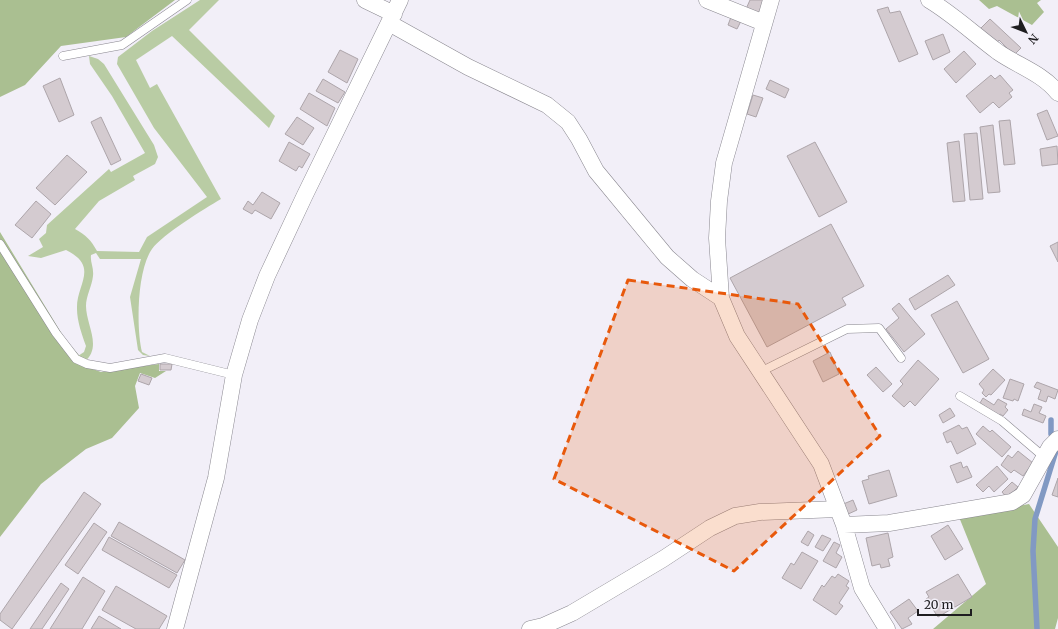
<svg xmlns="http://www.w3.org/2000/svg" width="1058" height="629" font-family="Merriweather,serif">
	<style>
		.green { fill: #b9cca4 }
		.forest { fill: #aabf91 }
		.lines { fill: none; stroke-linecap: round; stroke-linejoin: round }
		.stream { stroke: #8199c3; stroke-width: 5.5 }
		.building { fill: #d4cbd0; stroke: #ada5aa }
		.lane-casing { stroke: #89878f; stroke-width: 9 }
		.street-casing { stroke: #89878f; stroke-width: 17 }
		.lane { stroke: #fff; stroke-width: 8 }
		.street { stroke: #fff; stroke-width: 16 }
		.marked { fill: #e8590c; fill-opacity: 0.2; stroke: #e8590c; stroke-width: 3; stroke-dasharray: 8 5; stroke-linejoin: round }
	</style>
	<rect width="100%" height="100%" fill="#f2eff8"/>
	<path class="green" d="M200 0H219L189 30 275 116 269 128 172 36 136 60 150 88 157 84 221 199C204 209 163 234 152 249 137 270 136 328 142 352L150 356 143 355 138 350 130 297 141 259H100L96 253 91 255C90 262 94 268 93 276 92 286 86 296 86 306 86 325 103 347 84 362L78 356 84 352 86 346C82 335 77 321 77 309 76 284 100 267 66 250L41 258 28 256 43 247 39 239 46 233 47 225 109 169 111 172 145 153 112 96 90 64 89 56 98 59 104 64 154 145 158 157 155 164 133 176 135 180 99 201 75 229C86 235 91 240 97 251L139 252 147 237 207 197 154 128 117 64 118 57 152 31Z"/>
	<path class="forest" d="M0 0H175L126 37 61 46 25 85 0 97Z
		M979 0H1041L1037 3 1044 12 1032 25 997 6 989 9Z
		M0 232 65 339 90 368 101 372 159 364V371H166L155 378 140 373 135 386 139 408 112 438 86 449 41 484 0 537Z
		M1029 504 1058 547V618L1055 629H933L986 584 959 517Z"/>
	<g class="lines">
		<path class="stream" d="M1051 420V434
			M1037 629 1033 551 1035 519 1056 451"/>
	</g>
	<path class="building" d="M750 0H764L759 14 746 9Z
		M888 7 890 13 900 11 918 54 899 62 877 10Z
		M731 17 741 21 737 29 728 25Z
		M990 19 1021 48 1014 55 999 40 995 45 979 30Z
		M943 34 950 52 933 60 925 41Z
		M340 50 358 59 347 83 328 72Z
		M964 51 976 64 956 83 944 69Z
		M991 75 995 79 1000 75 1013 90 1009 93 1012 97 999 108 993 102 980 113 966 96Z
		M60 78 74 115 59 122 43 86Z
		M323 79 345 92 338 103 316 91Z
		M770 80 789 89 785 98 766 89Z
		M309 93 335 108 327 126 300 109Z
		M753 95 763 98 756 117 747 114Z
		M1047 110 1058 136 1047 140 1037 114Z
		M101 117 121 160 111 165 91 122Z
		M297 117 314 128 303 145 285 134Z
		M1010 120 1015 164 1004 165 999 121Z
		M993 125 1000 192 988 193 980 127Z
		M977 133 983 199 970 200 964 134Z
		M959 141 965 201 953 202 947 143Z
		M289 142 310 154 302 168 299 166 296 171 279 161Z
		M815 142 847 202 819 217 787 156Z
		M1057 146 1058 164 1042 166 1040 149Z
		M67 155 87 172 55 205 36 188Z
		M262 192 280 203 271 219 255 210 252 214 243 209 248 201 253 205Z
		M36 201 51 214 32 238 15 225Z
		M831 224 864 286 842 298 846 305 767 347 730 278Z
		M1058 242V262L1050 246Z
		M948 275 955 285 915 310 909 299Z
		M957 301 989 359 963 373 931 315Z
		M899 303 925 334 904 352 886 329 899 318 892 309Z
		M830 352 839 374 823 382 813 361Z
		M918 360 939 379 915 406 910 401 904 407 892 396 903 384 900 381Z
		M160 364H172L171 370H160Z
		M876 367 892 384 883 392 867 375Z
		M993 369 1005 380 991 395 989 394 986 397 982 393 984 390 979 384Z
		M141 374 152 378 149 385 138 381Z
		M1010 379 1024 384 1018 401 1014 399 1013 401 1003 398Z
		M1037 382 1058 390 1055 399 1048 396 1046 402 1038 399 1041 390 1034 387Z
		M983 398 994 405 998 399 1007 404 1005 407 1008 410 1003 416 1000 414 999 415 980 403Z
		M1034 404 1042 407 1039 413 1046 416 1043 423 1022 415 1024 409 1031 412Z
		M950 408 955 416 943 423 939 415Z
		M959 425 962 429 967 427 976 444 957 454 951 441 947 443 943 433Z
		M983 426 990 432 992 430 1011 447 1002 457 976 434Z
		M1018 451 1033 463 1023 476 1014 470 1011 473 1001 465 1008 455 1012 458Z
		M961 462 963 468 967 466 972 477 957 483 950 466Z
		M997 466 1008 479 994 492 989 486 983 492 976 485Z
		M889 470 897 496 869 504 862 481 869 479 868 476Z
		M1058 478V497L1052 495Z
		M1012 482 1018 487 1007 498 1002 492Z
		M84 492 101 504 12 629 0 620V614Z
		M853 500 857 510 846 515 841 505Z
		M119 522 185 560 177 573 111 536Z
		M94 523 107 532 78 574 65 565Z
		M948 525 963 549 945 560 931 536Z
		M808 531 814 535 808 546 801 542Z
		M888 533 893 557 888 559 890 566 881 568 880 564 872 566 866 538Z
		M822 535 831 539 823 551 815 547Z
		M109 537 177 575 169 588 102 550Z
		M834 542 840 545 836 553 842 557 836 568 823 561Z
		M802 552 818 561 801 589 782 578 791 563 794 565Z
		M838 574 849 581 846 586 849 588 839 603 843 606 836 615 813 600 822 585 824 587 832 576 835 578Z
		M958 574 972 597 938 617 926 599 929 597 926 592Z
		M83 577 105 591 82 629H50Z
		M61 583 69 589 42 629H30Z
		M116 586 167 616 159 629H136L102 610Z
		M909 599 918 611 908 618 912 624 902 629 890 612Z
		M99 616 121 629H91Z"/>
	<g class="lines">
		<defs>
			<path id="lane" d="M63 56 122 45 187 0
				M0 244 56 333 76 359 87 364 110 368 165 358 234 375
				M760 372 847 329 879 328 901 358
				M960 396 1002 421 1044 457"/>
			<path id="street" d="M365 0 394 14
				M707 0 764 23
				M771 0 724 163 719 201 717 238 721 298 737 336 821 464 844 525 862 588 887 629
				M929 0C954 15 975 35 998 52 1018 66 1042 73 1058 93
				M389 23 468 67 547 105 568 122 579 139 596 171 667 257 692 279 721 298
				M844 525 889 523 1012 502 1023 495 1050 447 1058 439
				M175 629 216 478 234 375 250 320 267 276 304 197 400 0
				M530 629 543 626 572 613 663 559 710 528 735 516 760 512 838 509"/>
		</defs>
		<use href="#lane" class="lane-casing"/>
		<use href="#street" class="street-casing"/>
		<use href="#lane" class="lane"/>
		<use href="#street" class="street"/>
	</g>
	<path class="marked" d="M628 280 798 304 880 436 734 571 554 479Z"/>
	<g transform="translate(1026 32) rotate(133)" stroke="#f2eff8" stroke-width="3" paint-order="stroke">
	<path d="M0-3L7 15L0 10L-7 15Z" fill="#1e1d20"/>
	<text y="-6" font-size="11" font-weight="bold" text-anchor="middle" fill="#1e1d20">N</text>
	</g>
	<path d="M918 609v6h53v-6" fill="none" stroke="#1e1d20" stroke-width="2"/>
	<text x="924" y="609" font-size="12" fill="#1e1d20" stroke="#f2eff8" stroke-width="3" paint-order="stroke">20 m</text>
</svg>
